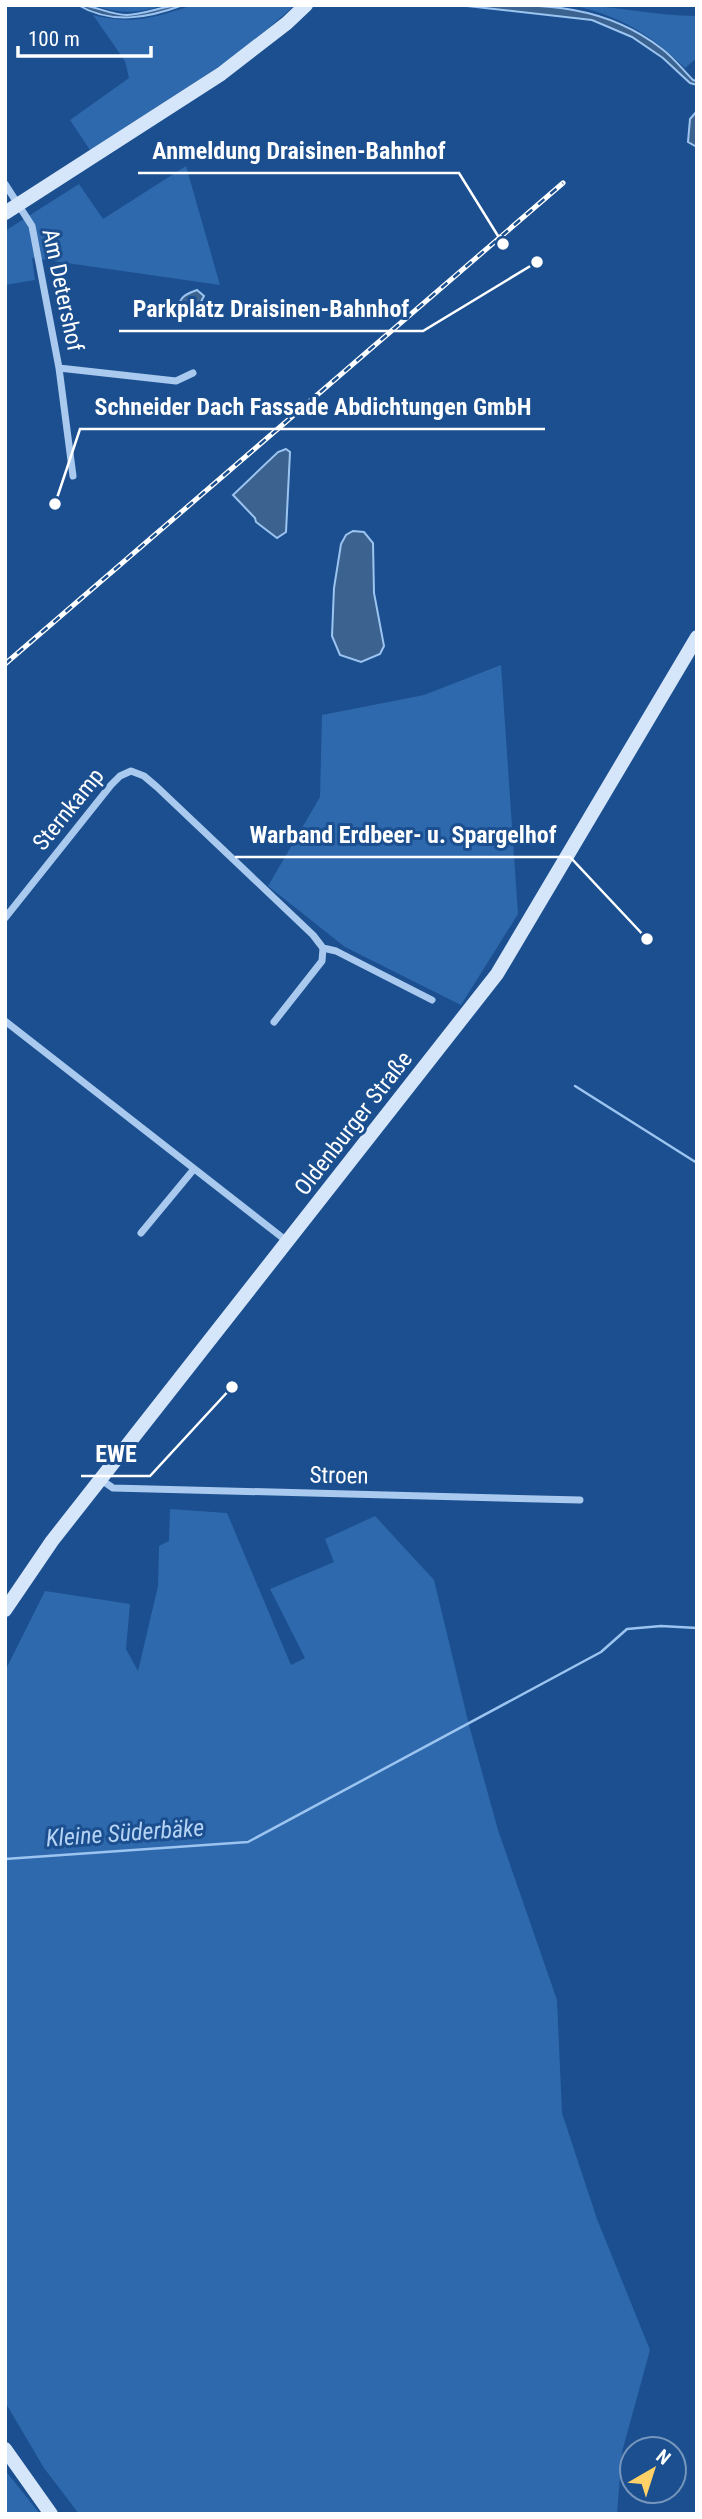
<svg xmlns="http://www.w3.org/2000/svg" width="702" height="2519" font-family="'Roboto Condensed',sans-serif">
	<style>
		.green { fill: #2e69ad }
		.water { fill: #3c6290; stroke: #9cc4f0; stroke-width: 2 }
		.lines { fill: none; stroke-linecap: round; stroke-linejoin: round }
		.stream { stroke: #9cc4f0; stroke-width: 2.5 }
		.minor { stroke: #a9c9ee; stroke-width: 7 }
		.secondary { stroke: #d6e6fa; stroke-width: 14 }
		.rail-casing { stroke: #fff; stroke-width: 5 }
		.rail { stroke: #1b4f8f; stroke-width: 2.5; stroke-dasharray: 8; stroke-linecap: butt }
		.labels { text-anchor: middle; stroke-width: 6; stroke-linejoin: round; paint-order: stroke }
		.street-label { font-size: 23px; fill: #fff; stroke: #1b4f8f }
		.water-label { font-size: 24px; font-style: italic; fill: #b5d3f5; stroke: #1b4f8f }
		.leader { fill: none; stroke: #fff; stroke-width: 2.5 }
		.callout-dot { fill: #fff; stroke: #1b4f8f; stroke-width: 2.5 }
		.callout-label { font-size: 24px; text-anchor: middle; font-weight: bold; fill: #fff; stroke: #1b4f8f; stroke-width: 6; stroke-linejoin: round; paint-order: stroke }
	</style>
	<rect width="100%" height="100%" fill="#1b4f8f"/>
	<path class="green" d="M94 5H163C139 14 117 14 94 5Z
		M193 5H295L240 53 90 150 70 120 129 78 125 61 93 15C134 25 153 18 193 5Z
		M571 5C613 5 654 16 697 16V58L685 68C651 34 618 15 571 5Z
		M186 166 220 285 32 258 35 280 5 285V231L79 184 103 219Z
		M501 665 518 914 461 1005 345 947 268 886 320 797 322 715 424 695Z
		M170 1509 227 1513 291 1665 305 1658 270 1589 334 1562 325 1539 375 1516 434 1580 469 1725 498 1830 557 2000 562 2113 597 2219 650 2350 622 2452 617 2514H79L44 2468 5 2402V1671L45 1591 130 1604 126 1649 138 1671 158 1586 159 1546 169 1541Z
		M5 2470 40 2514H5Z"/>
	<path class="water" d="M78 5C95 5 109 15 127 15 147 14 164 5 183 5 148 18 112 25 78 5Z
		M458 5C533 5 599 0 662 49 674 58 683 70 693 80L697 81V85L690 83 663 58 632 37 592 20Z
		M697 111V147L688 142 690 119Z
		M197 290 204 296 195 313 186 315 179 308C179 296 187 294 197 290Z
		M286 449 290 452 286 532 277 538 256 522 255 518 233 495 278 452Z
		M353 531 364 532 373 543 374 593 384 646 380 654 361 662 340 655 332 636 334 588 341 544 346 535Z"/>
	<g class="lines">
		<path class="stream" d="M575 1086 697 1163
			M5 1859 248 1842 601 1652 627 1629 661 1626 697 1628"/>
		<path class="minor" d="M5 184 32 226 59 368 73 476
			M59 368 176 381 193 373
			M5 918 111 785 120 776 131 771 144 776 157 787 313 935 323 948 322 961 274 1022
			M323 948 336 951 432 1000
			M5 1021 288 1242
			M141 1233 194 1169
			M100 1479 113 1488 580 1500"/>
		<path class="secondary" d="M5 213 221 74 287 23 306 5
			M5 1610 52 1541 497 974 697 637
			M5 2449 51 2514"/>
		<defs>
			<path id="rail" d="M5 664 563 183"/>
		</defs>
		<use href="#rail" class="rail-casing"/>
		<use href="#rail" class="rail"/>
	</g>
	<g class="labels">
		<g class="street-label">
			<text transform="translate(63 290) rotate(78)" y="8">Am Detershof</text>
			<text transform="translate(68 809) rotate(-51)" y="8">Sternkamp</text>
			<text transform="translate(353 1123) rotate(-52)" y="8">Oldenburger Straße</text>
			<text transform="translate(339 1475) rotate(1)" y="8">Stroen</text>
		</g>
		<g class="water-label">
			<text transform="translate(125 1833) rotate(-4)" y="8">Kleine Süderbäke</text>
		</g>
	</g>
	<path class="leader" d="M503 244L459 173H138M537 262L423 331H119M55 504L80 429H545M647 939L570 857H235M232 1387L150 1476H81"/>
	<g class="callout-dot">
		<circle cx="503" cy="244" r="7"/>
		<circle cx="537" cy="262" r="7"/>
		<circle cx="55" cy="504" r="7"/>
		<circle cx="647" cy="939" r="7"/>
		<circle cx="232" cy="1387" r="7"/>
	</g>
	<g class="callout-label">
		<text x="299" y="159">Anmeldung Draisinen-Bahnhof</text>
		<text x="271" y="317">Parkplatz Draisinen-Bahnhof</text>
		<text x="313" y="415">Schneider Dach Fassade Abdichtungen GmbH</text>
		<text x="403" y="843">Warband Erdbeer- u. Spargelhof</text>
		<text x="116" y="1462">EWE</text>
	</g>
	<rect width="702" height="2519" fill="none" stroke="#ffffff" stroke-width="14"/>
	<g transform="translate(653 2470) rotate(39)"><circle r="33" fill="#1b4f8f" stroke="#7695bc" stroke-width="2"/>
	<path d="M0-5L12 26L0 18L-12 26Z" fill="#ffd166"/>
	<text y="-10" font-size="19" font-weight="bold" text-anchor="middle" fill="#ffffff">N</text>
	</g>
	<path d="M18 46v10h133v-10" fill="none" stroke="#ffffff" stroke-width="3.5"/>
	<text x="28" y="46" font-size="21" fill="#ffffff" stroke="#1b4f8f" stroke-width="5" paint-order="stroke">100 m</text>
</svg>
